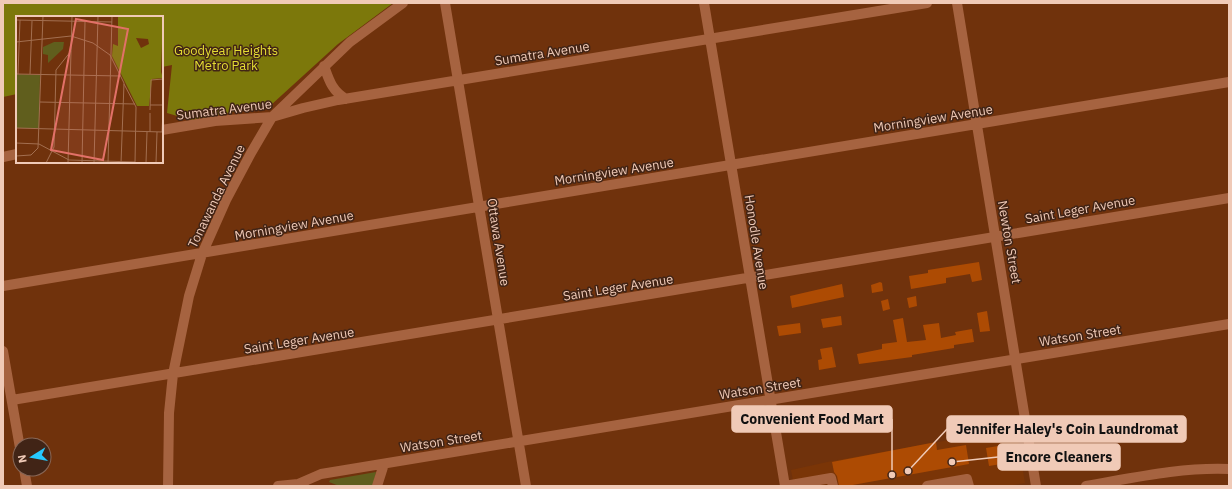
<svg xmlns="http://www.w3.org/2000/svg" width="1232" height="489" font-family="'IBM Plex Sans',sans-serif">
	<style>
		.built { fill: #7a3507 }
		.green { fill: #605e1d }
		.forest { fill: #7c780b }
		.building { fill: #ad4b03 }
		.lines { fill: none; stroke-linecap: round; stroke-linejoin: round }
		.minor { stroke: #a66340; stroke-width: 10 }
		.labels { text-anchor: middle; stroke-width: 3; stroke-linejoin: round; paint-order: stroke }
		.park-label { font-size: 13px; fill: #e4dd33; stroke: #412416 }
		.street-label { font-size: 13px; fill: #f0cab7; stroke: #412416 }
		.inset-road { fill: none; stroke: #a36f50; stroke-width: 1 }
		.view { fill: #e27168; fill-opacity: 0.15; stroke: #e27168; stroke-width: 2 }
		.inset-edge { fill: none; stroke: #f0cab7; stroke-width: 2 }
		.leader { fill: none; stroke: #f0cab7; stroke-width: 1.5 }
		.callout-dot { fill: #f0cab7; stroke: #412416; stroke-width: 1.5 }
		.callout { fill: #f0cab7; stroke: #f0cab7; stroke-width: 1.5 }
		.callout-label { font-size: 14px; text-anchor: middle; font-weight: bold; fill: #111 }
	</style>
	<rect width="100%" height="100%" fill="#70320c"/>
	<path class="built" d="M1016 428 1025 483 1007 486H794L791 470 832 461Z"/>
	<path class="green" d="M376 472 373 486H339L329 482 330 480Z"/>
	<path class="forest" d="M3 3H393L338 44 271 105 191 120 167 113 172 65 162 67V17H17V94L3 97Z"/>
	<path class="building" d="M979 262 982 280 972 282 970 274 946 278V283L911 289 909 276 928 273V270Z
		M880 282 882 283 883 291 872 293 871 285Z
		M842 284 844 297 792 308 790 296Z
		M916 296 917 306 909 308 907 298Z
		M888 299 890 309 883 311 881 301Z
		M987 311 990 331 980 332 977 313Z
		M841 316 842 325 823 328 821 319Z
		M903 318 907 342 926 340 923 325 939 323 941 338 956 335 955 332 972 329 974 342 954 345V348L912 355V357L859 364 857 354 882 349V344L897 342 893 320Z
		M800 323 801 333 779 336 777 326Z
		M832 347 836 367 819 370 818 360 822 359 820 349Z
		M936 442 937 450 966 445 969 464 847 486H839L837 476 834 472 832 462Z
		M998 446 1001 464 989 466 986 448Z"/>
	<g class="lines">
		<path class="minor" d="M445 3 526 486
			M704 3 785 486
			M957 3 1036 486
			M324 66C329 80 332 91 346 99
			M162 130 215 121 272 117 303 108 338 100 927 3
			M3 157 17 154
			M3 286 1229 82
			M3 351 20 448
			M12 400 1229 198
			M24 469 27 486
			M298 484 321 474 1229 324
			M168 486 169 413 173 374 189 296 202 254 226 200 251 153 272 117 350 42 403 3
			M278 486 298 484 304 486
			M377 486 384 464
			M785 486 831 478 833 486
			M927 486 967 479 969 486
			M1086 486C1133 478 1181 467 1229 469"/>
	</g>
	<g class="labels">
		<g class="park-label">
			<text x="226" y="55">Goodyear Heights<tspan x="226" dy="15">Metro Park</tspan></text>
		</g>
		<g class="street-label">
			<text transform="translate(542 53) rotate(-9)" y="5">Sumatra Avenue</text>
			<text transform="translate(224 109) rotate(-7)" y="5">Sumatra Avenue</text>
			<text transform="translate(933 118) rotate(-9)" y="5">Morningview Avenue</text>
			<text transform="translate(614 171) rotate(-9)" y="5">Morningview Avenue</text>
			<text transform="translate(216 196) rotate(-64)" y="5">Tonawanda Avenue</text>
			<text transform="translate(1080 209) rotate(-10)" y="5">Saint Leger Avenue</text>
			<text transform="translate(294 225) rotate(-10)" y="5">Morningview Avenue</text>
			<text transform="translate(499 242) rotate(81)" y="5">Ottawa Avenue</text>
			<text transform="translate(757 242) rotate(81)" y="5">Honodle Avenue</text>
			<text transform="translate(1010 242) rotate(80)" y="5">Newton Street</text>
			<text transform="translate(618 287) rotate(-9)" y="5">Saint Leger Avenue</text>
			<text transform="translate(1080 335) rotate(-9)" y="5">Watson Street</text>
			<text transform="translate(299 340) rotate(-9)" y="5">Saint Leger Avenue</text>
			<text transform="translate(760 388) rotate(-9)" y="5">Watson Street</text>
			<text transform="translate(441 441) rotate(-9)" y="5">Watson Street</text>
		</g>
	</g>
	<g transform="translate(16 16)">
		<rect width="147" height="147" fill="#70320c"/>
		<path d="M38 26H48L47 33 32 47V39L27 38V31ZM0 58 24 59 23 112H0Z" fill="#605e1d"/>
		<path d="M102 0H147L145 56 147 62 136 63 133 90H121L96 40 97 28 102 30ZM120 22 132 23 133 28 125 32Z" fill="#7c780b" fill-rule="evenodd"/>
		<path class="inset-road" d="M0 4 96 6M0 26 55 20 77 27 94 39 108 67 105 147M0 58 105 60M2 58 4 4M14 58 16 5M108 68 120 91 119 147M24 86 119 88M134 89H147M134 94 135 64 147 63M0 112 147 116M134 116V97M146 116 147 95M0 127 23 128 53 144 119 146M0 140 15 139 22 132 27 0M30 147 38 131 40 54 55 35 56 0M52 147 55 35M66 147 69 6M78 147 82 0M92 147 96 0M130 147 131 116M140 147 141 116"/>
		<path class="view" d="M60 3 112 13 87 144 35 134Z"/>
		<rect width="147" height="147" class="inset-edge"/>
	</g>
	<path class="leader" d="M892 475L892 419M908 471L947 429M952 462L998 457"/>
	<g class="callout-dot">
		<circle cx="892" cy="475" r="4"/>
		<circle cx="908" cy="471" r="4"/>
		<circle cx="952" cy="462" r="4"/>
	</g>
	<g class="callout">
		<rect x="732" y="406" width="160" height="26" rx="4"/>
		<rect x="947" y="416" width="239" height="26" rx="4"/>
		<rect x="998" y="444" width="122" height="26" rx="4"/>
	</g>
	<g class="callout-label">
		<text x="812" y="424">Convenient Food Mart</text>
		<text x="1067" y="434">Jennifer Haley's Coin Laundromat</text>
		<text x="1059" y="462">Encore Cleaners</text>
	</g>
	<rect width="1232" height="489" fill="none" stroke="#f0cab7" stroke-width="8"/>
	<g transform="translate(32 457) rotate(259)"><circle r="19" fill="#412416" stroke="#876656"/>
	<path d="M0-3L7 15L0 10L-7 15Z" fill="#26c9fe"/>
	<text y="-6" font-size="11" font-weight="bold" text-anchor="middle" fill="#f0cab7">N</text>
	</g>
</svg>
